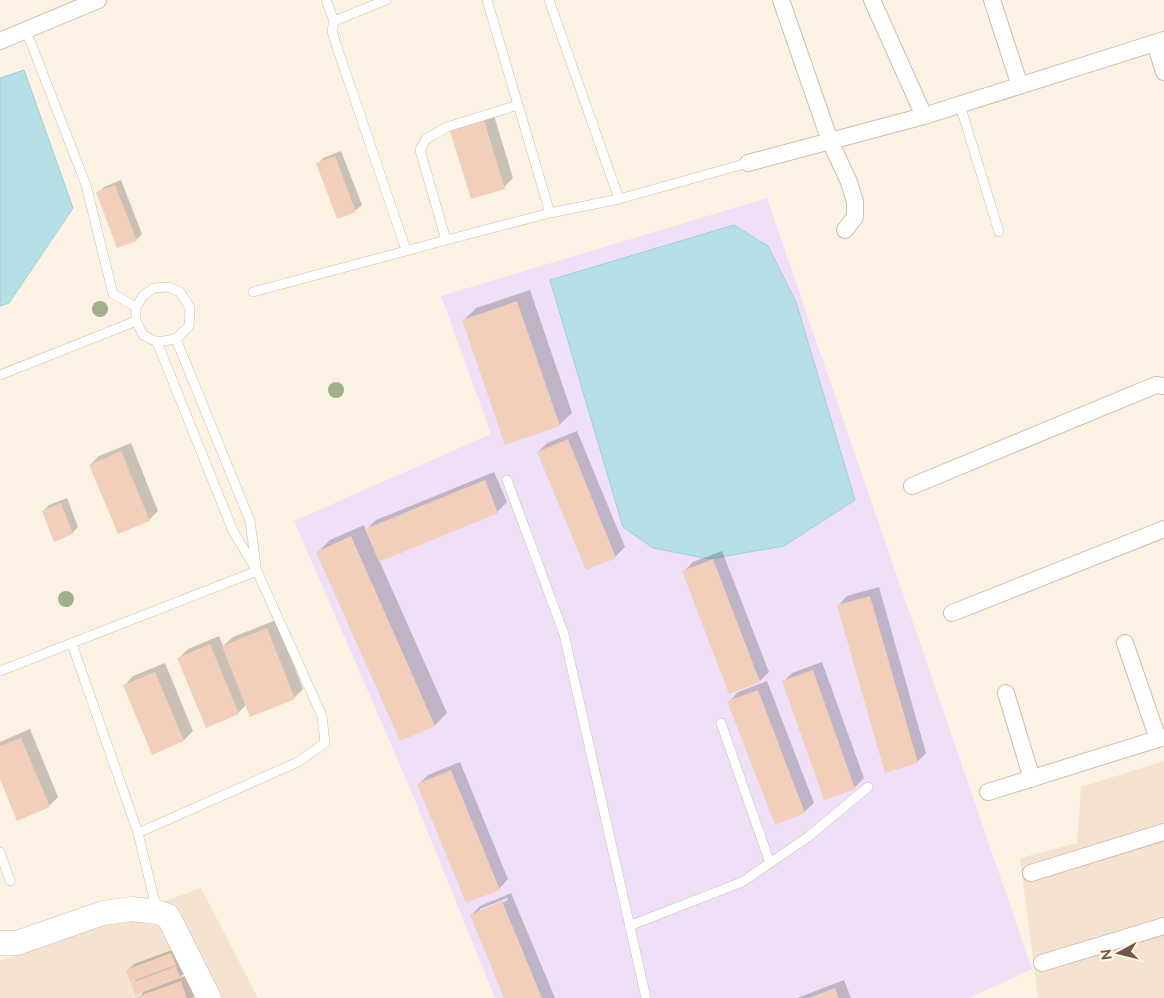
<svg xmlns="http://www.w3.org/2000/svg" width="1164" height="998" font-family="Raleway,sans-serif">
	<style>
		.residential { fill: #f4e3d1 }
		.education { fill: #efe0f8 }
		.water { fill: #b7e0e6; stroke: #9ed0d8 }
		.shadow { fill: #0003; fill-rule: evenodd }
		.building { fill: #f2cfba }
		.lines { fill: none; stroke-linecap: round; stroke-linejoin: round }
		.service-casing { stroke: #d0bbad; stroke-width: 10 }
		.minor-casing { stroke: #d0bbad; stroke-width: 18 }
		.secondary-casing { stroke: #d3bbaa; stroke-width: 25 }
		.service { stroke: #fff; stroke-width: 9 }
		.minor { stroke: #fff; stroke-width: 16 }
		.secondary { stroke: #fff; stroke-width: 24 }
		.tree { fill: #a0b08a }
	</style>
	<rect width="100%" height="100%" fill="#fcf2e3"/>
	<path class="residential" d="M1164 761V998H1038L1020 858 1077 843 1081 787Z
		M201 888 258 998H0V961Z"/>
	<path class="education" d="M767 198 1032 969 969 998H495L409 786 294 521 491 434 441 296Z"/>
	<path class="water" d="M24 70 73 208 9 303 0 306V78Z
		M734 225 768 246 796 302 855 500 784 546 709 559 653 548 623 527 550 280Z"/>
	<path class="shadow" d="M492 109 513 178 504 187 451 128Z
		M341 151 362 205 356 210 338 217 318 164 323 158Z
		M121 180 142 234 136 240 98 193 104 187Z
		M530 290 572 413 559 425 463 321 476 308Z
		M577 431 625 547 616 556 586 569 538 452 547 443Z
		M131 443 158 511 149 520 90 465 99 456Z
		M494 472 507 502 497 512 379 560 447 713 435 725 401 740 318 552 330 540 364 525 366 530 376 520Z
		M67 498 78 527 72 533 43 511 49 505Z
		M722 551 769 672 760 681 684 571 693 562Z
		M879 587 926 753 917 762 838 606 847 596Z
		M276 620 303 689 294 698 247 704 238 713 179 658 188 649 219 636 223 646 233 637Z
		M822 662 864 778 855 787 825 798 783 682 792 673Z
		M165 663 193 731 184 740 124 686 133 676Z
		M767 681 814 803 804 812 729 702 738 692Z
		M30 729 58 797 49 806 0 776V742Z
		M460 762 508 879 499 889 419 784 428 775Z
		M511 893 555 998H505L471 915 480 906ZM507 898 508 900 480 912V909Z
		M177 948 186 971 178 979 187 975 194 996 193 998H139L145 990 132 984 138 978 128 970 134 964Z
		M844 980 851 998H797Z"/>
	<path class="building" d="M483 117 505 189 471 199 449 128Z
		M335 156 356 212 337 219 316 163Z
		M115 185 137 241 117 248 96 192Z
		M517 301 560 426 505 445 462 320Z
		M568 439 616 558 586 570 537 452Z
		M121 451 150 521 118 534 89 465Z
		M485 480 498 513 379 562 365 529Z
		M61 503 73 534 54 542 42 511Z
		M351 536 435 726 400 741 316 552Z
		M713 559 760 682 729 694 682 571Z
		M870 596 918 763 885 773 837 605Z
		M267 628 295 699 250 717 222 646Z
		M210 644 239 714 206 728 177 658Z
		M813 670 855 789 824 800 782 681Z
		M155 672 184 741 152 755 123 685Z
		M758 690 805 813 775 825 727 701Z
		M21 738 50 807 17 821 0 779V746Z
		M451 770 500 890 466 903 417 784Z
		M502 901 542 998H504L470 915Z
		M171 953 176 965 130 982 126 970Z
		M176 966 180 978 135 995 131 983Z
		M181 981 187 998H134Z
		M835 988 839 998H809Z"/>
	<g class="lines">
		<defs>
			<path id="service" d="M326 0 334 21 332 31 337 47 406 250
				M487 0 550 213
				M549 0 619 199
				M334 21 386 0
				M26 30 86 185 113 294 136 307
				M960 105 999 232
				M446 240 420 150 426 139 447 127 518 105
				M168 287 180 292 190 308 189 326 176 339 157 342 143 335 136 321V307L143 296 154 288Z
				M253 292 439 242 550 213 619 199 748 163
				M176 339 250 521 256 566
				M0 375 136 321
				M507 480 564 634 646 998
				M72 644 138 833 157 911
				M0 671 257 571
				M721 723 770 863
				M138 833 298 762 325 743 322 716 257 571 233 531 157 342
				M0 852 10 881
				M629 926 742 882 808 837 868 787"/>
			<path id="minor" d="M781 0 830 141 849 182 855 202V217L845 230
				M872 0 924 116
				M992 0 1020 86
				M0 41 98 0
				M1155 43 1164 72
				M748 163 924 116 1164 40
				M912 486 1156 385 1164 386
				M952 613 1164 529
				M1125 643 1158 739
				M1006 693 1032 779
				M988 792 1164 737
				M1031 873 1164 832
				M1042 963 1164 926"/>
			<path id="secondary" d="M0 943H17L103 913 131 909 157 912 168 916 209 998"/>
		</defs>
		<use href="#service" class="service-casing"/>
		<use href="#minor" class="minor-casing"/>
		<use href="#secondary" class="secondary-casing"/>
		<use href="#service" class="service"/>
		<use href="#minor" class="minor"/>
		<use href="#secondary" class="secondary"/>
	</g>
	<g class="tree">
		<circle cx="100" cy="309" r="8"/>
		<circle cx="336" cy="390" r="8"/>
		<circle cx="66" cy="599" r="8"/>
	</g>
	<g transform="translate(1119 953) rotate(263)" stroke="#fff6e9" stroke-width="4" paint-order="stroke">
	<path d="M0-4L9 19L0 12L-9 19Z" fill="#745749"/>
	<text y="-8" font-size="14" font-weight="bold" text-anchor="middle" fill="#745749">N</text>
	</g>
</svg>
